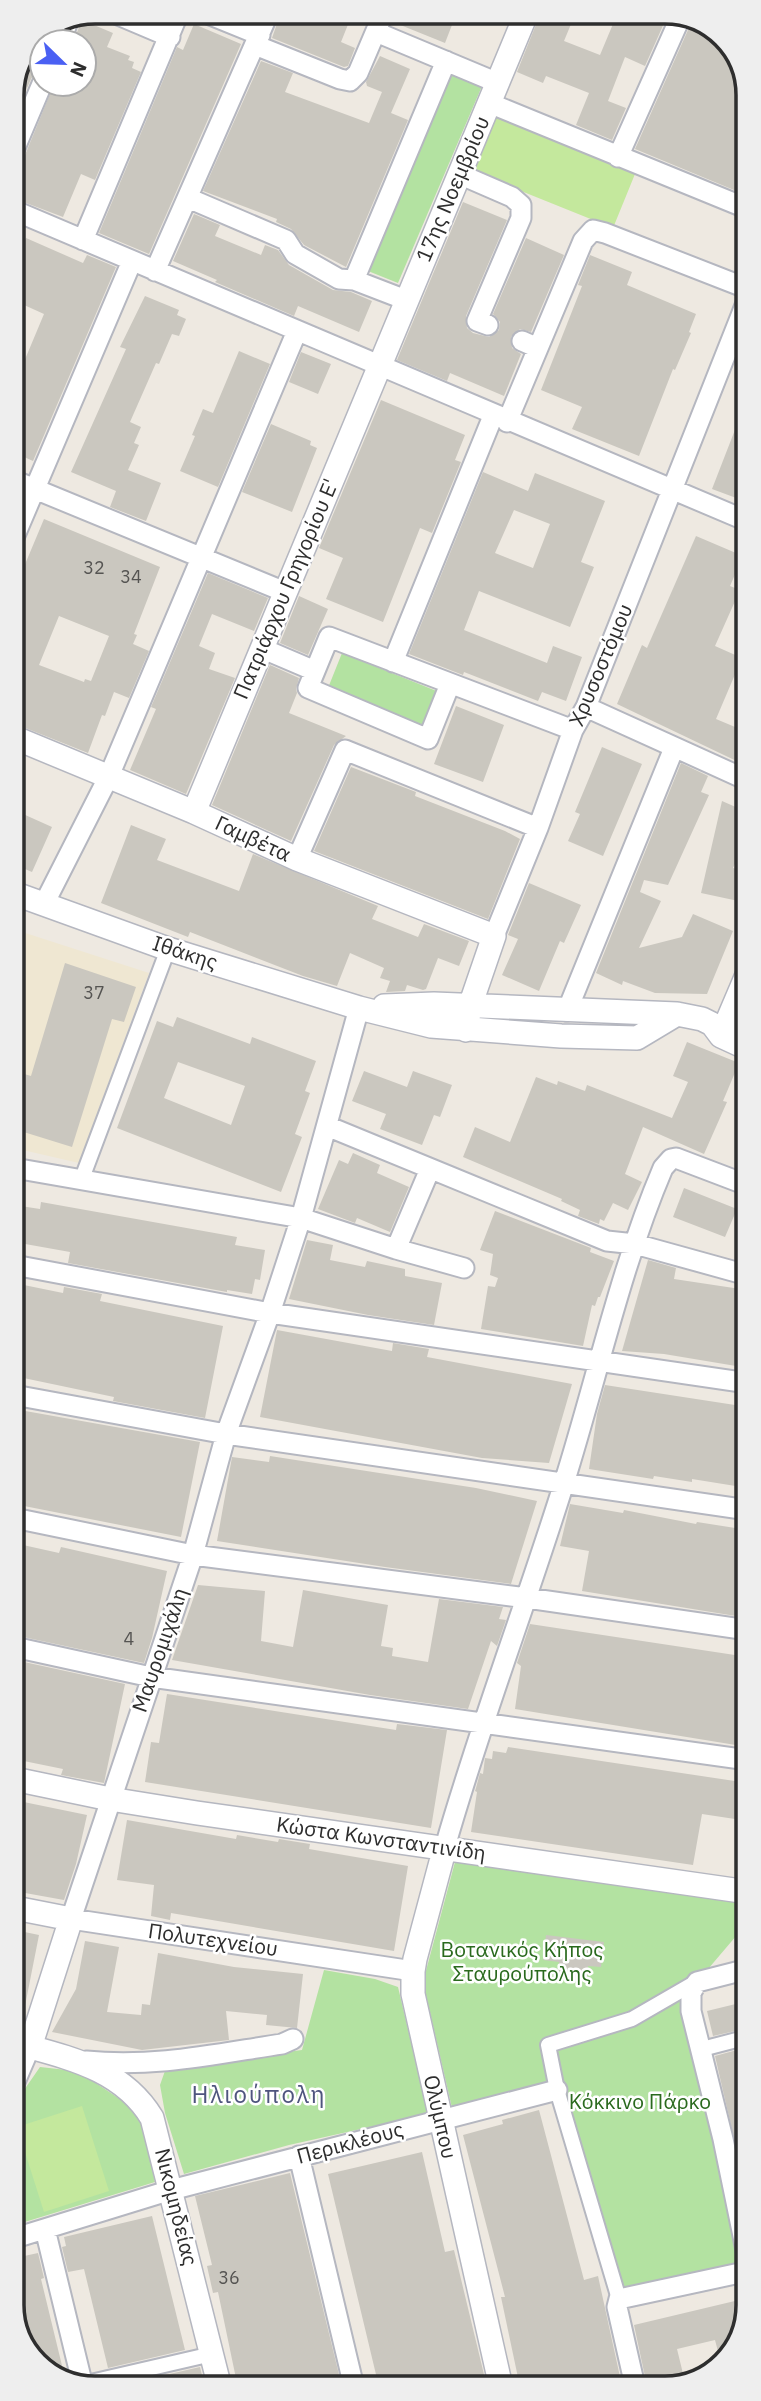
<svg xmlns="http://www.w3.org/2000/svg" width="761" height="2401" font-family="'IBM Plex Sans',sans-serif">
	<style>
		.education { fill: #efe7d2 }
		.green { fill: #b3e2a1 }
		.pitch { fill: #c4e89d }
		.building { fill: #cac7bf; fill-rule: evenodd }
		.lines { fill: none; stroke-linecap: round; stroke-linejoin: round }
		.pedestrian-casing { stroke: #b5b7c0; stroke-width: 18 }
		.minor-casing { stroke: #b5b7c0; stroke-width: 23 }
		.tertiary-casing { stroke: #b5b7c0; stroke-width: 26 }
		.pedestrian { stroke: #fff; stroke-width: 14 }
		.minor { stroke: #fff; stroke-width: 19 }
		.tertiary { stroke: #fff; stroke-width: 23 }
		.labels { text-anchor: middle; stroke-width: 5; stroke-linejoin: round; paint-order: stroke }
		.number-label { font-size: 18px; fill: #555452 }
		.street-label { font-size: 21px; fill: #2e2e2e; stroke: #fff }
		.park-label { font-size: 21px; fill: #2a6a1e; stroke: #fff }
		.quarter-label { font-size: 24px; letter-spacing: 2px; fill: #4f557e; stroke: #fff }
		.rim { fill: none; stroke: #2e2e2e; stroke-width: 3.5 }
	</style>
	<rect width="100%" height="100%" fill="#eee9e1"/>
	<path class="education" d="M13 929 149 973 79 1163 14 1148Z"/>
	<path class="green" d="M449 65 485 79 398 283 363 269Z
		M342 653 439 692 423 728 328 688Z
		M455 1862 748 1903V1922L697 1982 691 1993 749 2265 619 2299 559 2081 452 2108 423 1982Z
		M324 1970 375 1979 398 1987 428 2114 289 2145 184 2174 165 2113 160 2085 166 2068 302 2050Z
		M40 2067 67 2070 91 2080 123 2101 143 2124 155 2182 15 2225V2103Z"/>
	<path class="pitch" d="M493 114 635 174 613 228 469 170Z
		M82 2106 109 2191 44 2212 17 2127Z"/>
	<path class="building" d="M281 12H353L341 42 355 48 348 66 344 67 272 38Z
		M396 12H457L445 43 393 22Z
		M541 12H576L564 41 600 55 618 12H669L645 66 625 57 608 101 626 108 612 140 576 125 589 93 546 76 543 83 517 72Z
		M82 20 113 33 107 47 130 56 128 60 134 62 132 68 141 72 95 180 81 174 63 217 13 198 12 167 19 165 23 160 54 84H84V42H73Z
		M692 21 720 33 746 74V195L635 149Z
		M194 24 241 44 149 254 99 233 177 47 183 50Z
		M42 34V72L35 74 31 79 12 122V91L37 36Z
		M380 56 410 69 391 113 408 120 346 267 304 245 291 229 276 222 277 219 203 191 261 61 293 73 285 92 369 123 382 92 367 86 366 82Z
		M463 202 507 220 466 316 467 328 473 333 489 337 499 330 500 322 493 314 526 238 564 255 531 332 520 329 511 337 512 348 521 354 504 396 450 373 447 381 397 360Z
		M194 214 220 225 215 236 261 255 265 245 278 250 289 265 333 290 351 292 372 301 359 332 298 306 294 316 215 282 217 280 173 261Z
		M26 238 83 263 87 255 116 267 33 461 13 452V388L44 314 13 300V276L18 263 15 262Z
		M590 255 632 272 627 285 696 314 689 332 691 333 675 370 673 369 639 456 572 429 582 407 541 390 582 286 578 285Z
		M145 296 179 310 177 315 186 319 179 336 172 334 159 364 156 363 130 422 141 427 134 443 139 445 128 470 161 483 146 521 110 507 116 491 71 472 126 349 120 347Z
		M239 351 270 364 218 487 180 471 195 436 192 435 203 409 213 413Z
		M301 352 331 364 318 394 289 382Z
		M381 400 465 435 455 460 461 462 432 533 420 528 383 622 326 599 343 558 319 548Z
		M745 404H746L747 502 712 489Z
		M271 424 311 441 310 445 317 448 292 512 242 492Z
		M483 472 528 491 535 473 605 501 581 562 594 567 570 627 479 591 464 630 547 663 553 646 582 657 566 701 542 692 538 701 464 672 463 675 409 654ZM514 510 550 524 533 568 495 553Z
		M44 519 160 567 134 634 137 635 133 644 149 651 129 698 114 692 105 716 102 715 88 753 13 723V706L20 688 13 685V593ZM59 616 109 636 91 681 85 679 84 682 39 665Z
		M696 536 743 556 730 586 740 590 715 646 742 658 716 719 747 732V766L617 704 642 645 647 648Z
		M208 573 268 598 254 631 212 614 199 646 215 653 209 669 235 678 186 794 130 770 156 709 151 707Z
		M299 596 328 609 308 655 280 643Z
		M270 665 299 678 296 689 297 693 289 713 346 736 334 745 291 841 212 805Z
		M456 706 504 725 483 782 434 764Z
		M602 747 642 764 603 856 568 841 580 814 575 812Z
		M681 763 708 776 701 792 709 795 668 885 644 880 640 892 661 901 639 948 682 937 693 914 733 931 707 994 655 993 623 981 622 985 596 973Z
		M351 767 416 792 415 796 505 831 520 839 488 919 314 851Z
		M722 801 747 812V838L733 868 747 872 743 902 701 893Z
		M23 814 52 827 32 872 13 864V838Z
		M131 825 166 839 157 860 239 891 253 854 378 906 372 919 418 937 424 924 469 941 459 966 438 958 426 989 423 990 407 985 405 991 386 992 390 981 380 978 384 968 350 953 337 986 303 976 190 932 188 937 101 903Z
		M529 883 581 905 564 943 560 941 539 991 502 975 518 939 508 935Z
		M65 963 136 987 124 1022 112 1019 72 1147 14 1129V1071L31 1076Z
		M177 1017 250 1044 252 1037 316 1061 305 1091 310 1093 295 1134 302 1137 281 1192 117 1128 157 1021 173 1027ZM178 1062 245 1086 231 1125 164 1098Z
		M687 1042 739 1063 723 1101 727 1102 704 1154 643 1127 625 1174 642 1182 628 1210 613 1203 604 1221 600 1219 599 1224 578 1216 580 1210 561 1201 562 1199 463 1157 475 1127 510 1142 536 1077 557 1085 558 1081 585 1091 587 1085 672 1118 688 1082 673 1076Z
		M364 1071 407 1087 413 1071 452 1085 440 1117 434 1115 422 1145 380 1129 386 1114 352 1101Z
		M353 1153 380 1165 377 1173 409 1187 390 1232 357 1218 355 1223 318 1209 339 1160 348 1164Z
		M684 1188 737 1209 725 1237 673 1217Z
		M41 1202 237 1237 235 1245 265 1250 260 1280 255 1279 252 1294 227 1290V1292L68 1263 70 1252 14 1242V1205L40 1209Z
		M495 1211 591 1248 590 1252 614 1261 600 1297H598L595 1306 592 1305 583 1346 481 1329 488 1286 495 1287 498 1278 490 1275 493 1254 480 1250Z
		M307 1240 333 1245 330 1260 365 1267 367 1261 405 1269V1276L442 1283 434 1325 368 1315 289 1299Z
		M648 1260 676 1268 674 1279 747 1290 748 1368 664 1354 622 1351Z
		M14 1283 63 1293 64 1287 102 1294 100 1301 223 1326 205 1418 113 1401 114 1397 14 1376Z
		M277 1330 392 1351 393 1343 429 1349 427 1357 572 1384 549 1463 482 1458 260 1417Z
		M605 1385 748 1407V1488L692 1479V1482L654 1476 653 1479 589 1469 597 1414Z
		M14 1409 200 1442 181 1537 14 1504Z
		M270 1456 476 1488 537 1501 511 1584 385 1567 217 1541 232 1457 269 1462Z
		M570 1504 623 1513 624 1510 696 1524 697 1522 748 1530V1618L582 1591 589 1551 560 1546Z
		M14 1543 59 1553 61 1547 167 1571 152 1638 144 1663 14 1635Z
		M198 1585 265 1591 261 1641 293 1647 303 1590 388 1605 381 1646 393 1648 392 1656 428 1662 439 1599 503 1607 499 1619 506 1620 497 1646 491 1641 468 1709 370 1695 172 1660Z
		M530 1624 748 1657V1747L515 1709 521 1666 517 1663Z
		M15 1660 125 1684 104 1783 61 1775 63 1769 14 1759Z
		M167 1694 396 1730 397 1724 447 1730 431 1828 145 1782 151 1742 159 1743Z
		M508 1747 748 1783V1821L702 1814 693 1865 471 1832 477 1792 475 1791 476 1788 480 1773 483 1774 485 1758 492 1759 493 1751 506 1753Z
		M14 1800 87 1815 76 1864 64 1900 14 1891Z
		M127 1820 236 1839 237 1835 278 1842 279 1839 285 1840 310 1844 309 1849 408 1866 394 1951 171 1913 170 1920 151 1916 154 1885 117 1880Z
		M15 1930 39 1935 23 2016 15 2015Z
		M546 1935 604 1942 601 1967 588 1966 587 1977 557 1973 559 1962 543 1960Z
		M85 1941 119 1947 107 2012 141 2015 142 2004 150 2005 158 1953 234 1967 303 1974 297 2028 266 2025 267 2015 226 2011 229 2040 142 2050 52 2032 76 1989Z
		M748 2001V2028L713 2036 707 2011Z
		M748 2047 749 2172 742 2173 715 2056Z
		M539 2110 584 2280 598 2276 622 2386 520 2387 501 2297H505L463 2135 503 2124 502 2120Z
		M422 2152 445 2252 454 2250 487 2387H379L328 2174Z
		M290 2173 342 2387 238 2388 218 2292 213 2293 207 2266 212 2265 195 2196Z
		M152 2216 185 2350 108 2368 84 2269 68 2272 62 2247 66 2246 64 2237Z
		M38 2253 44 2278 41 2279 65 2378 41 2368 20 2334 15 2313V2258Z
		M739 2300 744 2320 731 2356 721 2363 715 2340 677 2349 686 2386H647L634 2325Z
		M200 2367 205 2388 113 2387Z"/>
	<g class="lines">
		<defs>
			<path id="pedestrian" d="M81 1181 168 949
				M702 2049 748 2037
				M619 2299 557 2090 548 2045 632 2019 696 1982
				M82 2384 212 2354"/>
			<path id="minor" d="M111 12 170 37
				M203 12 260 35
				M376 32 498 83
				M60 42 67 24
				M255 45 340 79 350 81 358 73 384 12
				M489 103 746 208
				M12 155 42 84
				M618 157 681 16
				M459 174 512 197 521 205V218L477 321 488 325
				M188 198 286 240 295 254 339 279 354 280 406 300
				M13 210 747 521
				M83 240 179 12
				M155 271 269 12
				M354 280 446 61
				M522 341 538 348
				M507 422 583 241 593 230 605 233 746 288
				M13 480 285 592
				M13 540 132 261
				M261 648 315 671
				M393 662 493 416
				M450 684 428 739 308 688 329 637 573 730
				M586 707 747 780
				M297 859 345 750 538 828
				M44 904 109 776 297 331
				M494 936 538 828 573 730 586 707 746 303
				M359 1008 301 1218 270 1313 226 1434 193 1555 71 1919 413 1971
				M567 1011 674 748
				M327 1126 607 1241 635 1244 747 1275
				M14 1168 301 1218 396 1249 464 1268
				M396 1249 430 1169
				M14 1265 270 1313 748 1383
				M14 1395 226 1434 748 1510
				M14 1518 193 1555 527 1598 748 1630
				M14 1647 151 1677 748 1760
				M445 1847C480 1724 526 1605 564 1483 597 1378 620 1269 663 1168L671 1159 676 1158 747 1185
				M748 1969 697 1982 691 1993V2011L723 2139 749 2265
				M15 2044 30 2047 15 2082
				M86 2061C153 2068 215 2054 282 2044L293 2039
				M299 2156 354 2387
				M45 2229 83 2386
				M15 2238 171 2190 557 2090
				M635 2386 617 2307 619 2299 749 2271"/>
			<path id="tertiary" d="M13 737 194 812 297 859 494 936 470 1006 466 1030
				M194 812 527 12
				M13 893 168 949 359 1008 431 1026 561 1036 637 1038 677 1014
				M384 1006 434 1004 677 1014 702 1019 712 1024 721 1036 747 1048
				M721 1036 747 975
				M14 1779 110 1799 197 1813 748 1892
				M445 1847 415 1959 413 1971V1994L501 2387
				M15 1908 71 1919 30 2047C78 2060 125 2073 152 2118L220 2388"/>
		</defs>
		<use href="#pedestrian" class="pedestrian-casing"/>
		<use href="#minor" class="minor-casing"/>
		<use href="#tertiary" class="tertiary-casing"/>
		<use href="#pedestrian" class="pedestrian"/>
		<use href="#minor" class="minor"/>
		<use href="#tertiary" class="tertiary"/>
	</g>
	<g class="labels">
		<g class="number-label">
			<text x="94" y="574">32</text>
			<text x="131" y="583">34</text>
			<text x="94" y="999">37</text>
			<text x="129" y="1645">4</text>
			<text x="229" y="2284">36</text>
		</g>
		<g class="street-label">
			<text transform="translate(453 189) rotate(-67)" y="7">17ης Νοεμβρίου</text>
			<text transform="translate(286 589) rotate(-67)" y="7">Πατριάρχου Γρηγορίου Ε'</text>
			<text transform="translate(601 665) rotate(-67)" y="7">Χρυσοστόμου</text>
			<text transform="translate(253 839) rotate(25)" y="7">Γαμβέτα</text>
			<text transform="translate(185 953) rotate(18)" y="7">Ιθάκης</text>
			<text transform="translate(160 1650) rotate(-71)" y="7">Μαυρομιχάλη</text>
			<text transform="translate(381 1839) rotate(8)" y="7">Κώστα Κωνσταντινίδη</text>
			<text transform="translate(213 1940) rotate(8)" y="7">Πολυτεχνείου</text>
			<text transform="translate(440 2117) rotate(77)" y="7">Ολύμπου</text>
			<text transform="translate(350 2143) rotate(-15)" y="7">Περικλέους</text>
			<text transform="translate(176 2207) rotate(76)" y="7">Νικομηδείας</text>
		</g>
		<g class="park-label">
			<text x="522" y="1957">Βοτανικός Κήπος<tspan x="522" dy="24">Σταυρούπολης</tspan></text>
			<text x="640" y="2109">Κόκκινο Πάρκο</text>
		</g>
		<g class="quarter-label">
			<text x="259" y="2103">Ηλιούπολη</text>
		</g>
	</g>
	<path d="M0 0H761V2401H0ZM95 24H665A71 71 0 0 1 736 95V2305A71 71 0 0 1 665 2376H95A71 71 0 0 1 24 2305V95A71 71 0 0 1 95 24Z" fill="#eee" fill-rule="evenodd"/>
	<path class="rim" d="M95 24H665A71 71 0 0 1 736 95V2305A71 71 0 0 1 665 2376H95A71 71 0 0 1 24 2305V95A71 71 0 0 1 95 24Z"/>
	<g transform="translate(63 63) rotate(113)"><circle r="33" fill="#ffffff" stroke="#ababab" stroke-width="2"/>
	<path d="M0-5L12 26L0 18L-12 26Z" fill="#4a60f3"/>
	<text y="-10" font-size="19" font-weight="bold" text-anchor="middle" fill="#2e2e2e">N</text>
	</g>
</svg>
